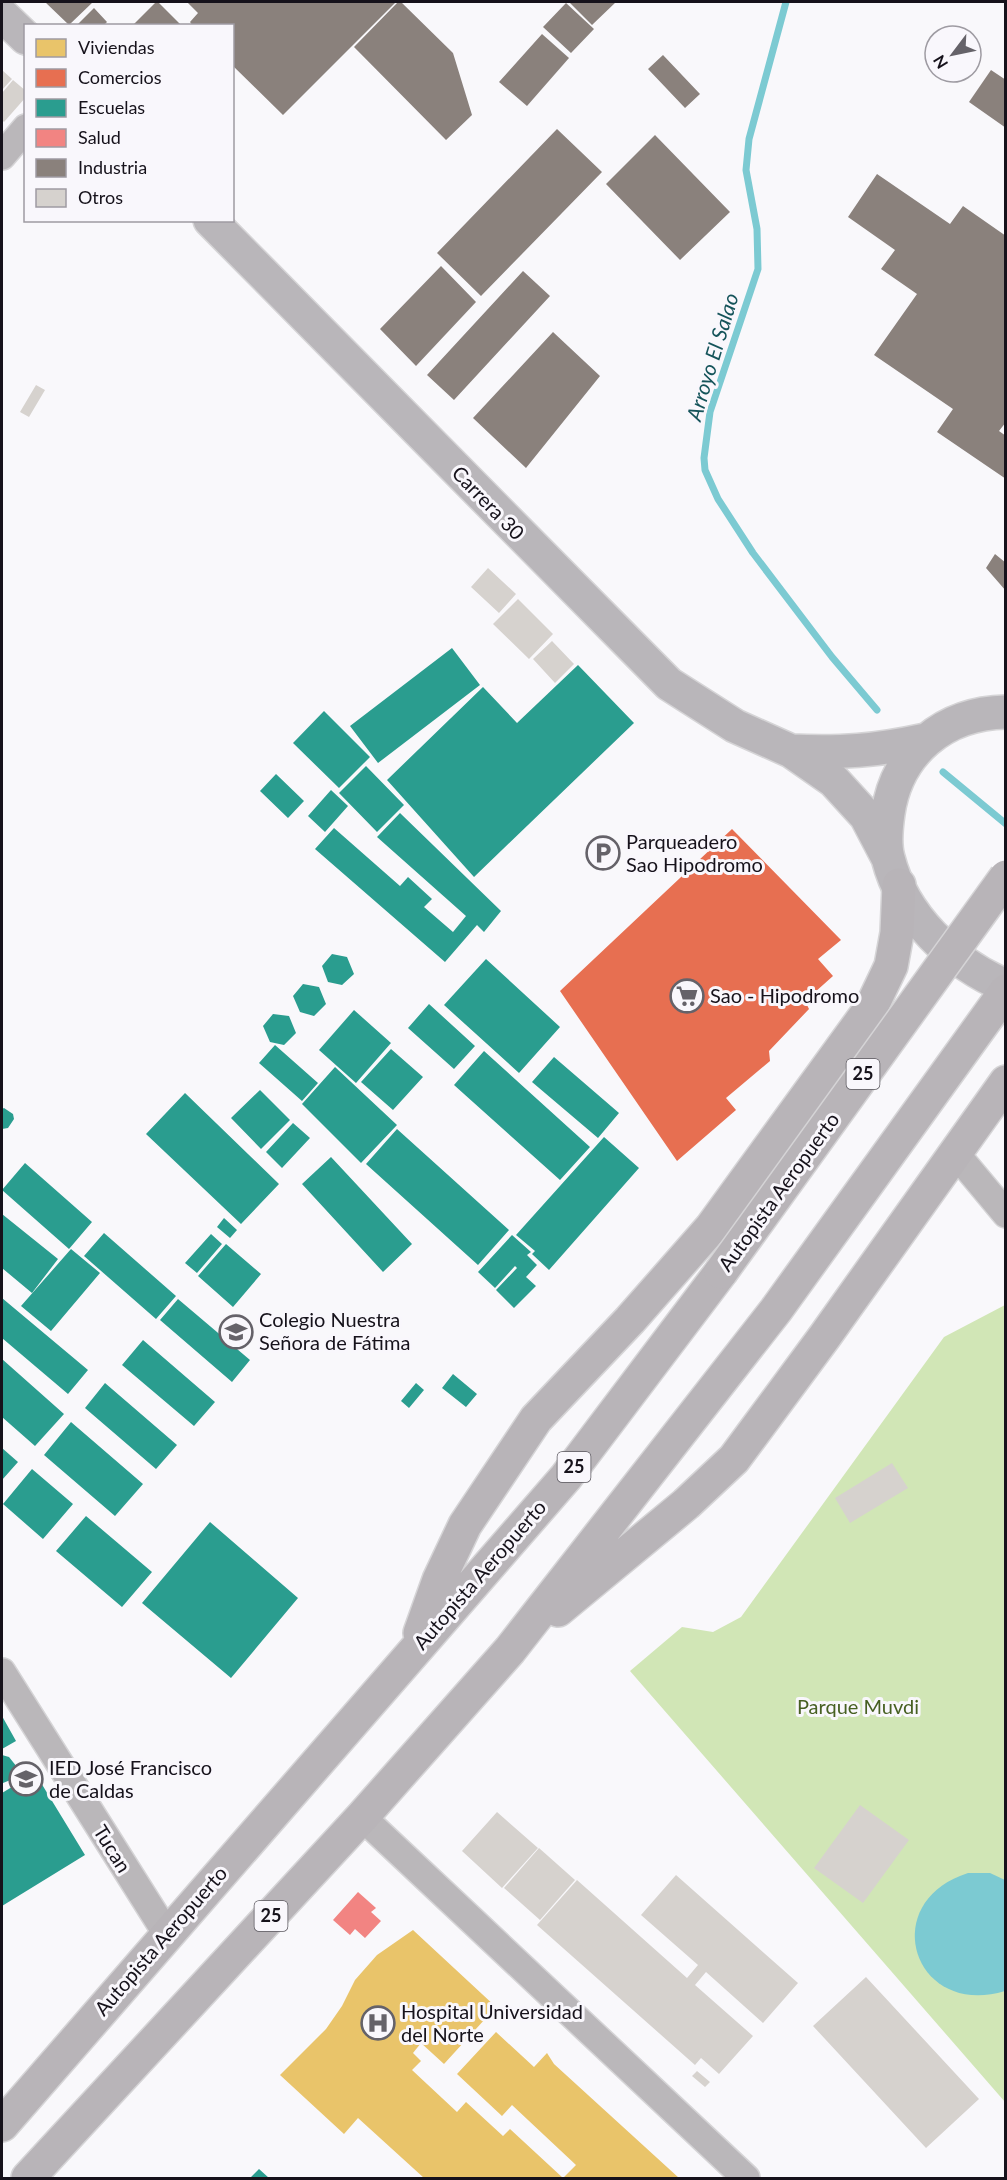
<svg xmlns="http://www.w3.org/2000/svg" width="1007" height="2180" font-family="Lato,sans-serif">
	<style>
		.green { fill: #d1e6b6 }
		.water { fill: #7ccad2 }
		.homes { fill: #e9c46a }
		.shops { fill: #e76f51 }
		.schools { fill: #2a9d8f }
		.health { fill: #f28482 }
		.industry { fill: #8a817c }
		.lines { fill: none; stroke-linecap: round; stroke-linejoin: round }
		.stream { stroke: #7ccad2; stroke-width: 7 }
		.building { fill: #d6d2ce }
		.street-casing { stroke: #d5d4d6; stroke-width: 30 }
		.secondary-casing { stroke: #d5d4d6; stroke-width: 36 }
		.highway-casing { stroke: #d5d4d6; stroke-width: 36 }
		.street { stroke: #bab7ba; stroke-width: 27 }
		.secondary { stroke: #b9b6ba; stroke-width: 33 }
		.highway { stroke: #b8b4b8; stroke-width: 33 }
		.highway-bridge-casing { stroke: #d5d4d6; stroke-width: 36; stroke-linecap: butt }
		.highway-bridge { stroke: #b8b4b8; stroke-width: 33 }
		.labels { text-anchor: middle; stroke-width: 6; stroke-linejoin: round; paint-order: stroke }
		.shield { fill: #f9f7fc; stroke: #5a575e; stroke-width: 1.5 }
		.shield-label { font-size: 18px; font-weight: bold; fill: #16121b }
		.street-label { font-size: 20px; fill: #16121b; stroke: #f9f7fc }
		.poi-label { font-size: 20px; fill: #16121b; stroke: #f9f7fc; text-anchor: start }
		.park-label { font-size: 20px; fill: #476022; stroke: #f9f7fc }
		.water-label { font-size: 21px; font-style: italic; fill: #15545a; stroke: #f9f7fc }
	</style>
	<rect width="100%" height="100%" fill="#f9f8fb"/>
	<path class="green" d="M1005 1305V2102L630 1671 682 1627 713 1632 741 1617 944 1337Z"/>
	<path class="water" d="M968 1873H990L1005 1880V1991C913 2019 876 1902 968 1873Z"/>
	<path class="homes" d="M413 1930 496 2007 444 2064 421 2043 413 2053 421 2061 412 2070 457 2112 466 2102 503 2136 510 2129 563 2178H424L358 2118 344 2134 280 2075 326 2029 342 2006 355 1980 377 1955Z
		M496 2032 534 2067 547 2053 554 2064 679 2178H563L576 2165 512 2105 502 2116 457 2074Z"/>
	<path class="shops" d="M732 829 841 940 818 959 833 976 805 1001 809 1009 769 1051 770 1061 726 1098 736 1110 677 1161 560 991Z"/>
	<path class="schools" d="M452 648 480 685 378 763 350 726Z
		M578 665 634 723 474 877 387 780 483 687 517 723Z
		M324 711 370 757 339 788 293 743Z
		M366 766 404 805 377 832 339 793Z
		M276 774 304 801 288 818 260 791Z
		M331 790 348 806 325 832 308 816Z
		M400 813 501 911 484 932 477 925 445 962 315 849 334 828 400 886 408 877 432 899 424 907 453 932 466 916 377 837Z
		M332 954 347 957 354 974 342 985 328 982 322 966Z
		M486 959 560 1027 519 1073 444 1005Z
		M303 984 319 987 326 1004 314 1016 300 1012 293 996Z
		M429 1004 475 1046 454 1069 408 1028Z
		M354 1010 391 1043 356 1083 319 1050Z
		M273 1014 289 1016 296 1033 284 1045 270 1042 263 1026Z
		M275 1045 318 1083 302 1101 259 1063Z
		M391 1049 423 1077 393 1110 361 1082Z
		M484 1051 590 1147 560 1180 454 1085Z
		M554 1057 619 1113 598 1138 532 1082Z
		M335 1067 397 1125 361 1163 302 1104Z
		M260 1090 290 1120 261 1149 231 1118Z
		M185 1093 279 1184 241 1224 146 1134Z
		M4 1108 13 1114 14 1119 8 1128 2 1129V1109Z
		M293 1123 310 1138 282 1168 266 1152Z
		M397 1129 509 1230 478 1265 366 1164Z
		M604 1137 639 1168 549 1270 532 1254 535 1251 516 1235Z
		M331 1157 412 1244 383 1272 302 1184Z
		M25 1163 92 1222 69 1249 2 1190Z
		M2 1214 58 1259 32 1293 2 1268Z
		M224 1218 237 1230 230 1238 217 1227Z
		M104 1233 176 1296 156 1319 84 1256Z
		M211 1234 222 1244 197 1273 185 1263Z
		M512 1235 531 1252 527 1255 537 1265 526 1277 536 1286 514 1308 496 1290 517 1268 515 1266 495 1288 478 1272Z
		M226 1244 261 1274 233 1307 198 1276Z
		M71 1249 100 1273 51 1331 21 1306Z
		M2 1298 88 1370 68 1394 2 1338Z
		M178 1299 250 1360 232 1382 160 1320Z
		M143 1340 215 1402 194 1426 122 1365Z
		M2 1359 64 1414 35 1446 2 1417Z
		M453 1374 477 1394 466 1407 442 1388Z
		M105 1383 177 1445 156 1469 85 1408Z
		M416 1383 424 1390 409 1408 401 1401Z
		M71 1422 143 1484 115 1516 44 1455Z
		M2 1448 18 1462 2 1480Z
		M32 1469 73 1504 43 1539 3 1504Z
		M86 1516 152 1572 122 1607 56 1551Z
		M210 1522 298 1598 231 1678 142 1603Z
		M2 1716 16 1741 2 1749Z
		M2 1755 9 1757 17 1767 13 1779 3 1783Z
		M35 1773 85 1855 2 1906V1793Z
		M259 2169 269 2178H250Z"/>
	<path class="health" d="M358 1892 376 1908 371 1912 381 1921 365 1938 355 1929 350 1935 333 1920Z"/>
	<path class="industry" d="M45 2H93L69 25Z
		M156 2H158L182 26H132Z
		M187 2H396L283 115 232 65V26H193L190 22 198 13Z
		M398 2H401L453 53 472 115 446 140 354 47Z
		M569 2H616L592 25Z
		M566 3 594 29 571 53 543 27Z
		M94 8 107 22 103 26H76Z
		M542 34 569 58 527 106 499 82Z
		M663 55 700 94 685 108 648 69Z
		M991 70 1006 80V128L969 102Z
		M557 129 602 172 481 296 437 253Z
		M655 135 730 212 680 260 606 184Z
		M877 174 950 224 963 206 1006 236V422L999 431 1006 436V479L937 432 953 409 874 355 917 294 881 269 895 250 848 217Z
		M441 266 476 302 416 366 380 329Z
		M523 271 550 296 454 400 427 375Z
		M553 332 600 376 526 468 473 418Z
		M995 554 1006 563V591L986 568Z"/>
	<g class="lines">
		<path class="stream" d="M786 2 749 139 746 170 757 229 758 269 710 412 704 458 705 470 718 499 753 553 832 657 877 710
			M943 772 1006 824"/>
	</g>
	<path class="building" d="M2 70 12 79 2 90Z
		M13 80 26 91V97L4 122 2 120V93Z
		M36 385 45 390 29 417 20 412Z
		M488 568 516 594 499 613 471 587Z
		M518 599 553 634 529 659 493 624Z
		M552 641 574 664 555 683 533 659Z
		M892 1463 908 1488 850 1523 835 1498Z
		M860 1805 909 1840 863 1903 814 1868Z
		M497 1812 538 1848 502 1888 462 1851Z
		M539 1848 575 1880 540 1920 504 1888Z
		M676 1875 798 1983 763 2023 706 1972 695 1985 753 2036 719 2074 701 2058 695 2065 537 1925 577 1880 687 1978 698 1965 641 1915Z
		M866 1977 979 2099 926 2148 813 2026Z
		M697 2071 710 2082 705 2087 692 2076Z"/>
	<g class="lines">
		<defs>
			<path id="street" d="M2 156 26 128
				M956 1154 1006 1214
				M2 1672 167 1934
				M362 1817 746 2178"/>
			<path id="secondary" d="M2 15 26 38
				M210 220 669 684 735 726 791 751 834 781 866 816 888 858
				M1006 712C944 713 897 752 888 813 886 827 884 844 888 858 903 917 952 963 1006 986
				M791 751C841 753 875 751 925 740"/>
			<path id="highway" d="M558 1610 686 1504 734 1459 825 1336 1006 1082
				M420 1633 439 1580 465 1525 536 1419 630 1320 711 1228 871 1008 891 966 897 933 899 885
				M2 2125 566 1477 721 1272
				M28 2178 362 1817 510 1650 776 1310 1006 991"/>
		</defs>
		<use href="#street" class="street-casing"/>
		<use href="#secondary" class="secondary-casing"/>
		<use href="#highway" class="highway-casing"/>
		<use href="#street" class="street"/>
		<use href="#secondary" class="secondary"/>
		<use href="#highway" class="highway"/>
		<defs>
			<path id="highway-bridge" d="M721 1272 1006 877"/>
		</defs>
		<use href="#highway-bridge" class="highway-bridge-casing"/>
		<use href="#highway-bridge" class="highway-bridge"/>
	</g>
	<defs>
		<symbol id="parking-ring" viewBox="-11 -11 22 22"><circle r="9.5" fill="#f9f7fc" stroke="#656269" stroke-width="1.5"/><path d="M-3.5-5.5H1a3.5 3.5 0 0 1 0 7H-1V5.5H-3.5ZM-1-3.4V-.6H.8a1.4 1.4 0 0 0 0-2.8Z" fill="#656269"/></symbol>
		<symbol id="supermarket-ring" viewBox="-11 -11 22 22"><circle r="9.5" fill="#f9f7fc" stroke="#656269" stroke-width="1.5"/><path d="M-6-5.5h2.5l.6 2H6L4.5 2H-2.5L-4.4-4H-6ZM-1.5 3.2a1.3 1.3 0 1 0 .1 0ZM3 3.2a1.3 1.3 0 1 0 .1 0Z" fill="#656269"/></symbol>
		<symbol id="school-ring" viewBox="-11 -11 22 22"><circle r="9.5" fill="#f9f7fc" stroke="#656269" stroke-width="1.5"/><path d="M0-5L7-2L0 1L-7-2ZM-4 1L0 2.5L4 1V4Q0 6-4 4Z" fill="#656269"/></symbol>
		<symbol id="hospital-ring" viewBox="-11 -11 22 22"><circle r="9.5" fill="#f9f7fc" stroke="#656269" stroke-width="1.5"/><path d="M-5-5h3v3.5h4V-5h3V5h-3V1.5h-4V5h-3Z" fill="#656269"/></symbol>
	</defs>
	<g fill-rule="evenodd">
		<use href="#parking-ring" x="584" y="834" width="38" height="38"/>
		<use href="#supermarket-ring" x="668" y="977" width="38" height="38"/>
		<use href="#school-ring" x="217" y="1313" width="38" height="38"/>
		<use href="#school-ring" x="7" y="1760" width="38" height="38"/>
		<use href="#hospital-ring" x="359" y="2004" width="38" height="38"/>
	</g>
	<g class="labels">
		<g class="shield">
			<rect x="846.5" y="1059" width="33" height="30" rx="4.5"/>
			<rect x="557.5" y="1452" width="33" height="30" rx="4.5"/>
			<rect x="254.5" y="1901" width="33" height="30" rx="4.5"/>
		</g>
		<g class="shield-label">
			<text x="863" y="1080">25</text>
			<text x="574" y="1473">25</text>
			<text x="271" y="1922">25</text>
		</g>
		<g class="street-label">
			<text transform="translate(488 503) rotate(46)" y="7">Carrera 30</text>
			<text transform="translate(779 1192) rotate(-54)" y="7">Autopista Aeropuerto</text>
			<text transform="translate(480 1575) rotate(-49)" y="7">Autopista Aeropuerto</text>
			<text transform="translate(112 1849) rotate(58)" y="7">Tucan</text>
			<text transform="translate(161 1941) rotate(-49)" y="7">Autopista Aeropuerto</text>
		</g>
		<g class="poi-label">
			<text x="626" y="849">Parqueadero<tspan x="626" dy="23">Sao Hipodromo</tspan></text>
			<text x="710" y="1003">Sao - Hipodromo</text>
			<text x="259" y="1327">Colegio Nuestra<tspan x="259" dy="23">Señora de Fátima</tspan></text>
			<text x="49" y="1775">IED José Francisco<tspan x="49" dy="23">de Caldas</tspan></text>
			<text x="401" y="2019">Hospital Universidad<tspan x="401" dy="23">del Norte</tspan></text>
		</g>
		<g class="park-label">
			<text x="858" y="1714">Parque Muvdi</text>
		</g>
		<g class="water-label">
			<text transform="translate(713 357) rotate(-73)" y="7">Arroyo El Salao</text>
		</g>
	</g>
	<rect width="1007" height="2180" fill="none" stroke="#16121b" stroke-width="6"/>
	<rect x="24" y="24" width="210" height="198" fill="#f9f7fc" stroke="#9e9ba2" stroke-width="1.5"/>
	<rect x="36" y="39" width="30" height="18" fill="#e9c46a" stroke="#9e9ba2" stroke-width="1.5"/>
	<text x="78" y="54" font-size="18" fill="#16121b">Viviendas</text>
	<rect x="36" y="69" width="30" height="18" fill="#e76f51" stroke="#9e9ba2" stroke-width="1.5"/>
	<text x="78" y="84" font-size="18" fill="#16121b">Comercios</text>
	<rect x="36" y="99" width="30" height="18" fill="#2a9d8f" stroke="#9e9ba2" stroke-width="1.5"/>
	<text x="78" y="114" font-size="18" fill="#16121b">Escuelas</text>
	<rect x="36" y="129" width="30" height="18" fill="#f28482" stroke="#9e9ba2" stroke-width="1.5"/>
	<text x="78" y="144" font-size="18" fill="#16121b">Salud</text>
	<rect x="36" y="159" width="30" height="18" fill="#8a817c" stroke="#9e9ba2" stroke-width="1.5"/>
	<text x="78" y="174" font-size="18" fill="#16121b">Industria</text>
	<rect x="36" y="189" width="30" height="18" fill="#d6d2ce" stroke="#9e9ba2" stroke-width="1.5"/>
	<text x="78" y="204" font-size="18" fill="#16121b">Otros</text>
	<g transform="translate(953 54) rotate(238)"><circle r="28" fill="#f9f7fc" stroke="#9e9ba2" stroke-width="1.5"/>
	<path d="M0-4.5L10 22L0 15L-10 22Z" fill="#656269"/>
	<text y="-9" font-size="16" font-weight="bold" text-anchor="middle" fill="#16121b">N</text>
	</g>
</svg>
